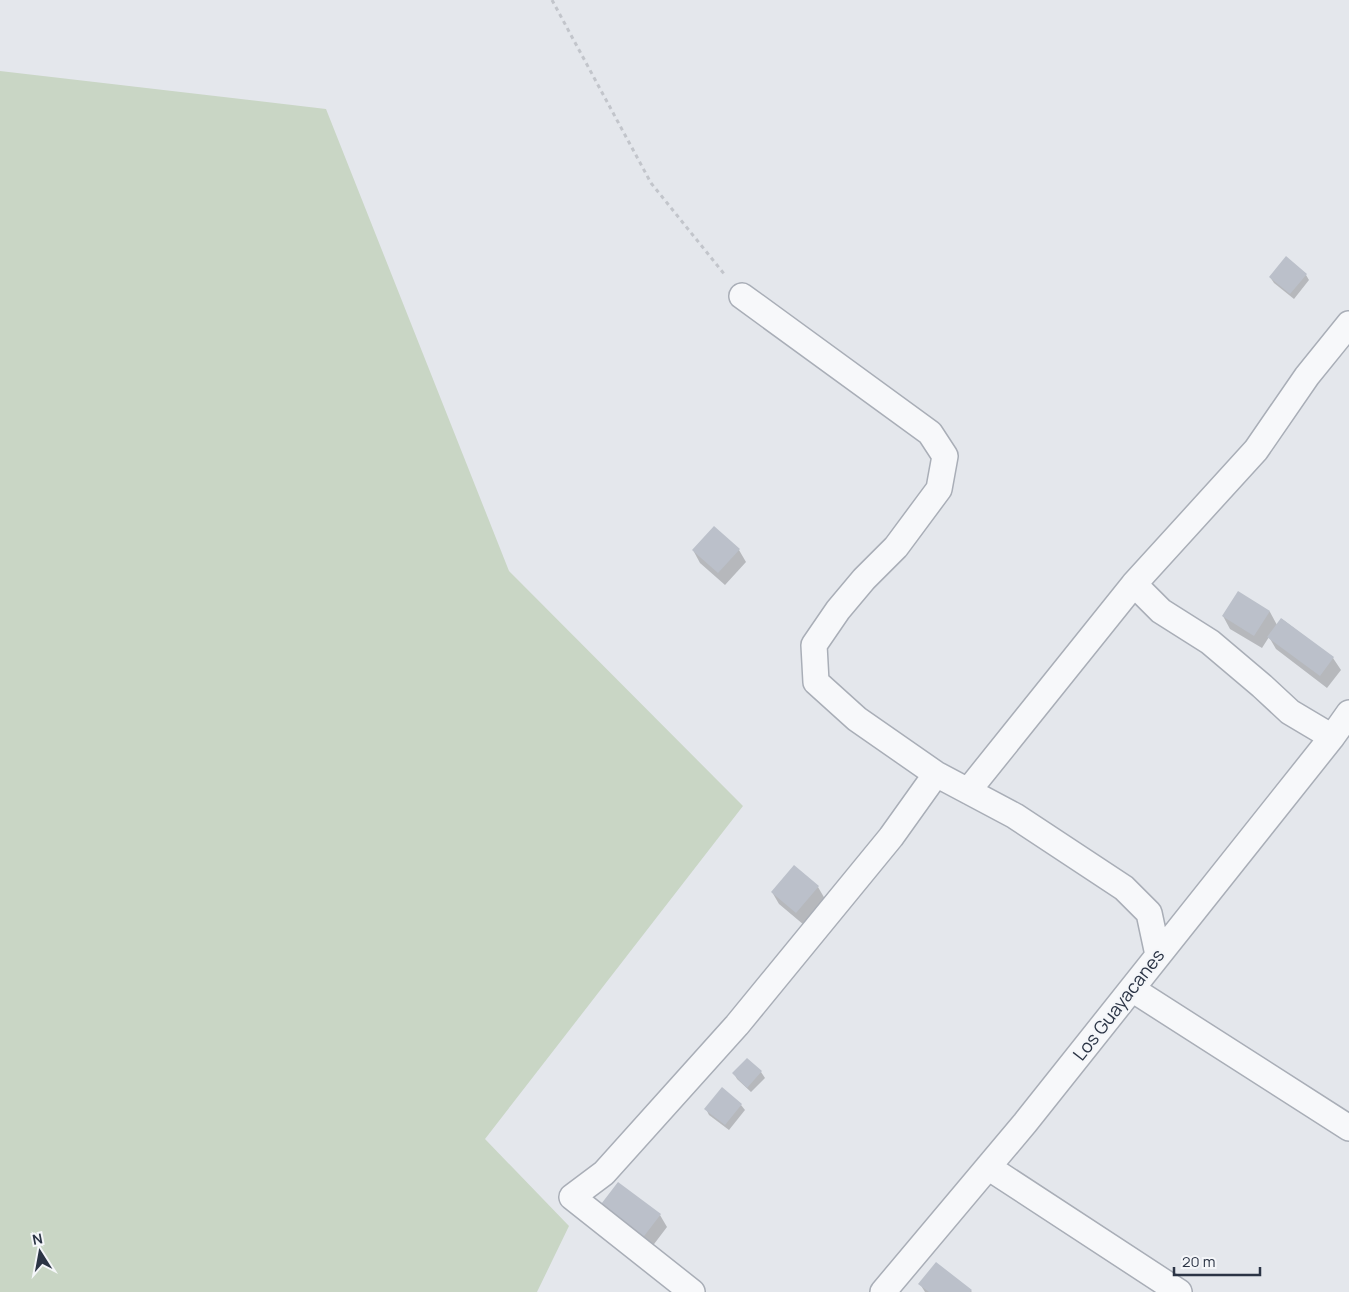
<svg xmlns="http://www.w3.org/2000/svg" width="1349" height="1292" font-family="Manrope,sans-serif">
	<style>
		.green { fill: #c9d6c5 }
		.shadow { fill: #0003 }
		.building { fill: #bbc0ca }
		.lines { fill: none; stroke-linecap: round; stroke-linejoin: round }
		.street-casing { stroke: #a9aeb7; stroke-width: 28 }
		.path { stroke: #c2c5cb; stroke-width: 3; stroke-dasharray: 4 4; stroke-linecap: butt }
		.street { stroke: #f7f8fa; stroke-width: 25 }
		.labels { text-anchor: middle; stroke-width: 4; stroke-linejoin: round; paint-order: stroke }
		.street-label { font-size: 18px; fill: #2b3445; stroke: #f4f6f9 }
	</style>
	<rect width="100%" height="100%" fill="#e4e7ec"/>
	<path class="green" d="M0 71 326 109 509 571 743 806 485 1139 569 1226 537 1292H0Z"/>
	<path class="shadow" d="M1306 275 1309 280 1294 299 1274 283 1270 277Z
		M714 528 739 550 746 562 725 585 700 563 693 550Z
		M1238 593 1270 612 1277 625 1282 619 1333 658 1341 670 1327 688 1276 649 1269 637 1262 648 1230 629 1223 616Z
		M818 887 825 899 804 925 779 904 772 892Z
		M747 1060 761 1072 765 1078 751 1092 737 1079 734 1073Z
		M741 1105 745 1110 729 1130 709 1115 706 1109Z
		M660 1215 667 1227 645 1256 604 1225Z
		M920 1284 971 1291 972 1292H925Z"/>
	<path class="building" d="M1286 256 1307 274 1290 294 1269 277Z
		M714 526 740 549 718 573 692 550Z
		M1238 591 1270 611 1254 636 1222 616Z
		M1281 618 1334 657 1320 676 1267 637Z
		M794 865 819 886 796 913 771 892Z
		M747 1058 762 1071 747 1088 732 1073Z
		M722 1087 742 1104 725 1125 704 1109Z
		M618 1182 661 1214 638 1244 595 1212Z
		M936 1262 972 1290 970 1292H929L918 1284Z"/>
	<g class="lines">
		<defs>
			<path id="street" d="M742 296 930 433 945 456 939 489 896 547 864 579 838 610 814 645 816 682 857 719 936 774 1015 816 1124 888 1149 913 1158 955
				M1332 737 1290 712 1262 686 1210 642 1161 611 1134 584 1256 450 1307 376 1349 324
				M968 791 1134 584
				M1132 989 1349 1128
				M988 1167 1179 1292
				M692 1292 572 1197 604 1173 737 1025 891 837 936 774
				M883 1292 1025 1123 1332 737 1349 713"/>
		</defs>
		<use href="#street" class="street-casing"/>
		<path class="path" d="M552 0 651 183 725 275"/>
		<use href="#street" class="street"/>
	</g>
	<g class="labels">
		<g class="street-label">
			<text transform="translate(1119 1005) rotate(-52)" y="6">Los Guayacanes</text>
		</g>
	</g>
	<g transform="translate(40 1252) rotate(349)" stroke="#f4f6f9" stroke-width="4" paint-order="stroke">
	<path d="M0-4L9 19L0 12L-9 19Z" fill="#2b3445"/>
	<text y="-8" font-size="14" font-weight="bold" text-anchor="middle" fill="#2b3445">N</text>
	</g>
	<path d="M1174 1267v8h86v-8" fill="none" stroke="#2b3445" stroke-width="2.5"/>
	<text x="1182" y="1267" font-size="15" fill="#2b3445" stroke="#f4f6f9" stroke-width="4" paint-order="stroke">20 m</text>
</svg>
